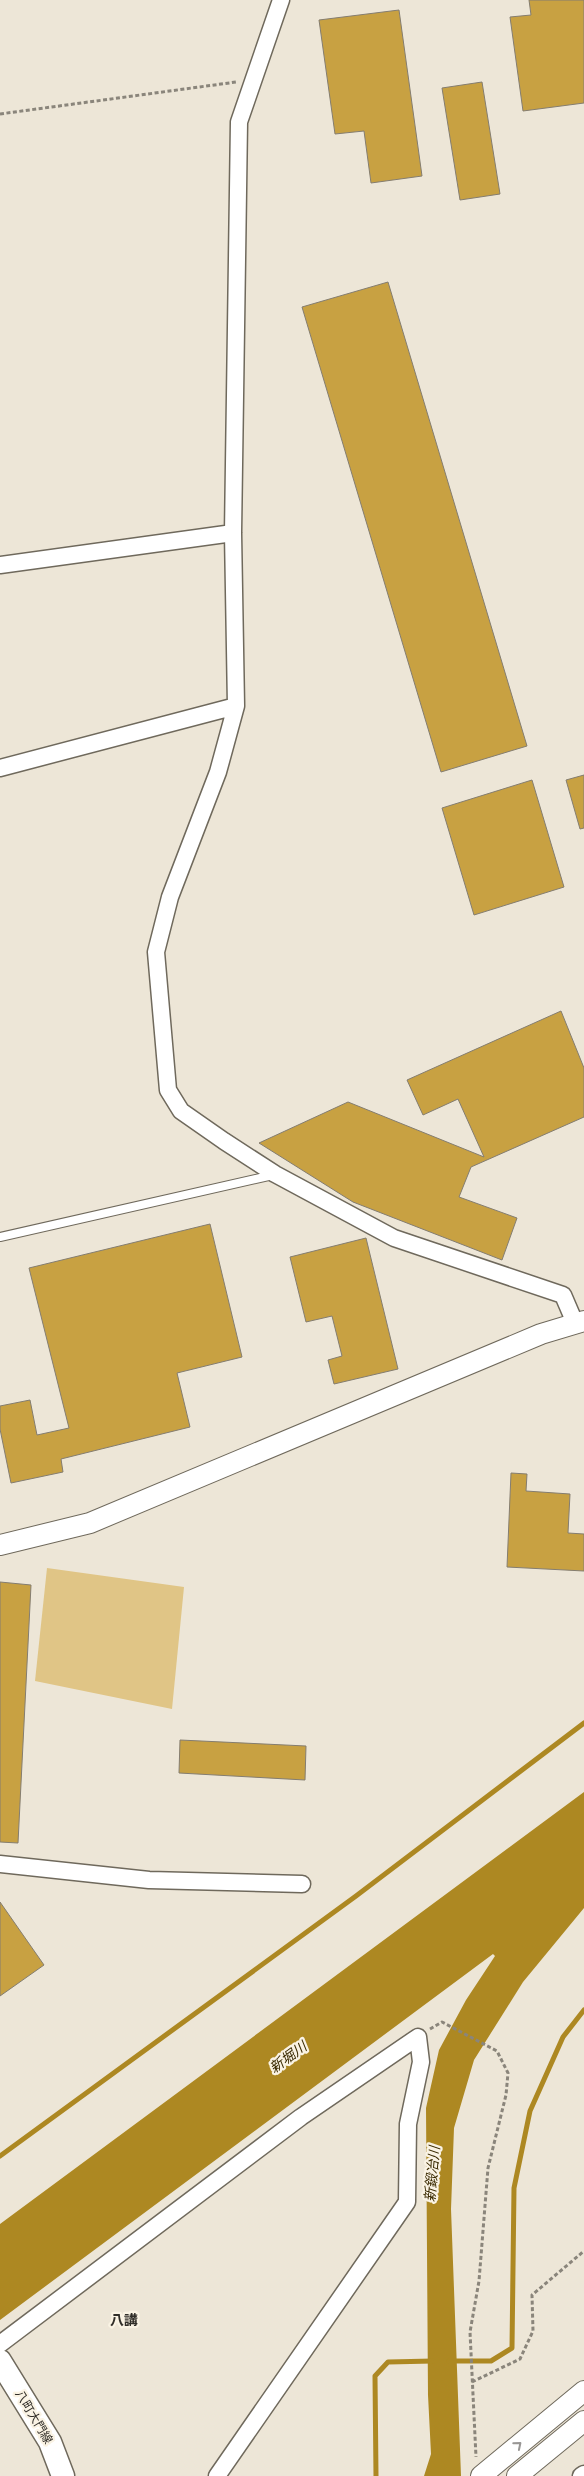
<svg xmlns="http://www.w3.org/2000/svg" width="584" height="2476" font-family="'PT Sans','Noto Sans JP',sans-serif">
	<style>
		.green { fill: #e0c586 }
		.water { fill: #ad8822 }
		.lines { fill: none; stroke-linecap: round; stroke-linejoin: round }
		.stream { stroke: #ad8822; stroke-width: 5 }
		.building { fill: #c8a142; stroke: #847d70 }
		.service-casing { stroke: #6f695c; stroke-width: 10 }
		.minor-casing { stroke: #6f695c; stroke-width: 19 }
		.tertiary-casing { stroke: #6f695c; stroke-width: 22 }
		.secondary-casing { stroke: #6f695c; stroke-width: 25 }
		.path { stroke: #8a857b; stroke-width: 3; stroke-dasharray: 4 2.5; stroke-linecap: butt }
		.service { stroke: #fff; stroke-width: 8 }
		.minor { stroke: #fff; stroke-width: 16 }
		.tertiary { stroke: #fff; stroke-width: 20 }
		.secondary { stroke: #fff; stroke-width: 22 }
		.oneway { stroke: #989694 }
		.labels { text-anchor: middle; stroke-width: 4.5; stroke-linejoin: round; paint-order: stroke }
		.street-label { font-size: 12px; fill: #312e29; stroke: #faf3e4 }
		.water-label { font-size: 14px; font-style: italic; fill: #3a2a00; stroke: #faf3e4 }
		.neighbourhood-label { font-size: 14px; font-weight: bold; fill: #312e29; stroke: #faf3e4 }
	</style>
	<rect width="100%" height="100%" fill="#ede6d7"/>
	<path class="green" d="M47 1568 184 1587 172 1709 35 1681Z"/>
	<path class="water" d="M584 1792V1908L523 1982 474 2060 454 2128 451 2209 461 2476H424L431 2454 428 2395 426 2108 439 2050 466 2000 495 1956 493 1954 0 2320V2224Z"/>
	<g class="lines">
		<path class="stream" d="M0 2156 356 1896 584 1723
			M449 2361H491L512 2348 514 2188 530 2111 563 2037 584 2010
			M376 2476 375 2376 388 2362 433 2361"/>
	</g>
	<path class="building" d="M529 0H584V103L523 111 510 17 531 15Z
		M399 10 422 176 371 183 364 131 335 134 319 20Z
		M482 82 500 194 460 200 442 88Z
		M388 282 527 746 441 772 302 307Z
		M584 775V828L580 829 566 780Z
		M532 780 564 887 474 915 442 808Z
		M561 1011 584 1068V1117L471 1167 459 1197 517 1218 502 1260 353 1202 259 1143 348 1102 484 1157 458 1099 423 1115 407 1080Z
		M210 1224 242 1357 177 1373 190 1427 61 1459 63 1472 11 1483 0 1429V1406L30 1400 37 1435 69 1428 29 1268Z
		M366 1238 398 1369 334 1384 328 1360 342 1356 332 1316 306 1322 290 1257Z
		M511 1473 527 1474 526 1491 570 1494 568 1533 584 1534V1571L507 1567Z
		M0 1582 31 1585 18 1843 0 1842Z
		M180 1740 306 1746 305 1780 179 1773Z
		M0 1902 44 1965 0 1996Z"/>
	<g class="lines">
		<defs>
			<path id="service" d="M0 1237 273 1175"/>
			<path id="minor" d="M281 0 239 122 233 533 236 706 218 772 170 897 156 952 168 1090 181 1111 224 1141 275 1174 394 1238 563 1295 575 1323
				M0 565 233 533
				M0 768 236 706
				M0 1864 149 1880 302 1884
				M0 2344 301 2117 418 2037 421 2062 408 2124 407 2202 217 2476
				M581 2476 584 2474"/>
			<path id="tertiary" d="M0 1545 90 1523 541 1334 584 1321
				M481 2476 584 2391
				M517 2476 584 2421"/>
			<path id="secondary" d="M0 2361 50 2442 63 2476"/>
		</defs>
		<use href="#service" class="service-casing"/>
		<use href="#minor" class="minor-casing"/>
		<use href="#tertiary" class="tertiary-casing"/>
		<use href="#secondary" class="secondary-casing"/>
		<path class="path" d="M0 114 236 82
			M430 2029 442 2022 497 2051 508 2073 506 2095 488 2168 479 2281 470 2332 476 2457
			M472 2382 520 2359 533 2331 532 2295 584 2251"/>
		<use href="#service" class="service"/>
		<use href="#minor" class="minor"/>
		<use href="#tertiary" class="tertiary"/>
		<use href="#secondary" class="secondary"/>
	</g>
	<defs><path id="oneway-chevron" d="M-2-3.5L2.5 0L-2 3.5" fill="none" stroke-width="1.6" stroke-linecap="round" stroke-linejoin="round" transform="scale(1.25)"/></defs>
	<use class="oneway" href="#oneway-chevron" transform="translate(518 2445) rotate(-40)"/>
	<g class="labels">
		<g class="street-label">
			<text transform="translate(34 2417) rotate(59)" y="4">八町大門線</text>
		</g>
		<g class="water-label">
			<text transform="translate(288 2057) rotate(-36)" y="5">新堀川</text>
			<text transform="translate(432 2174) rotate(-85)" y="5">新鍛冶川</text>
		</g>
		<g class="neighbourhood-label">
			<text x="124" y="2325">八講</text>
		</g>
	</g>
</svg>
